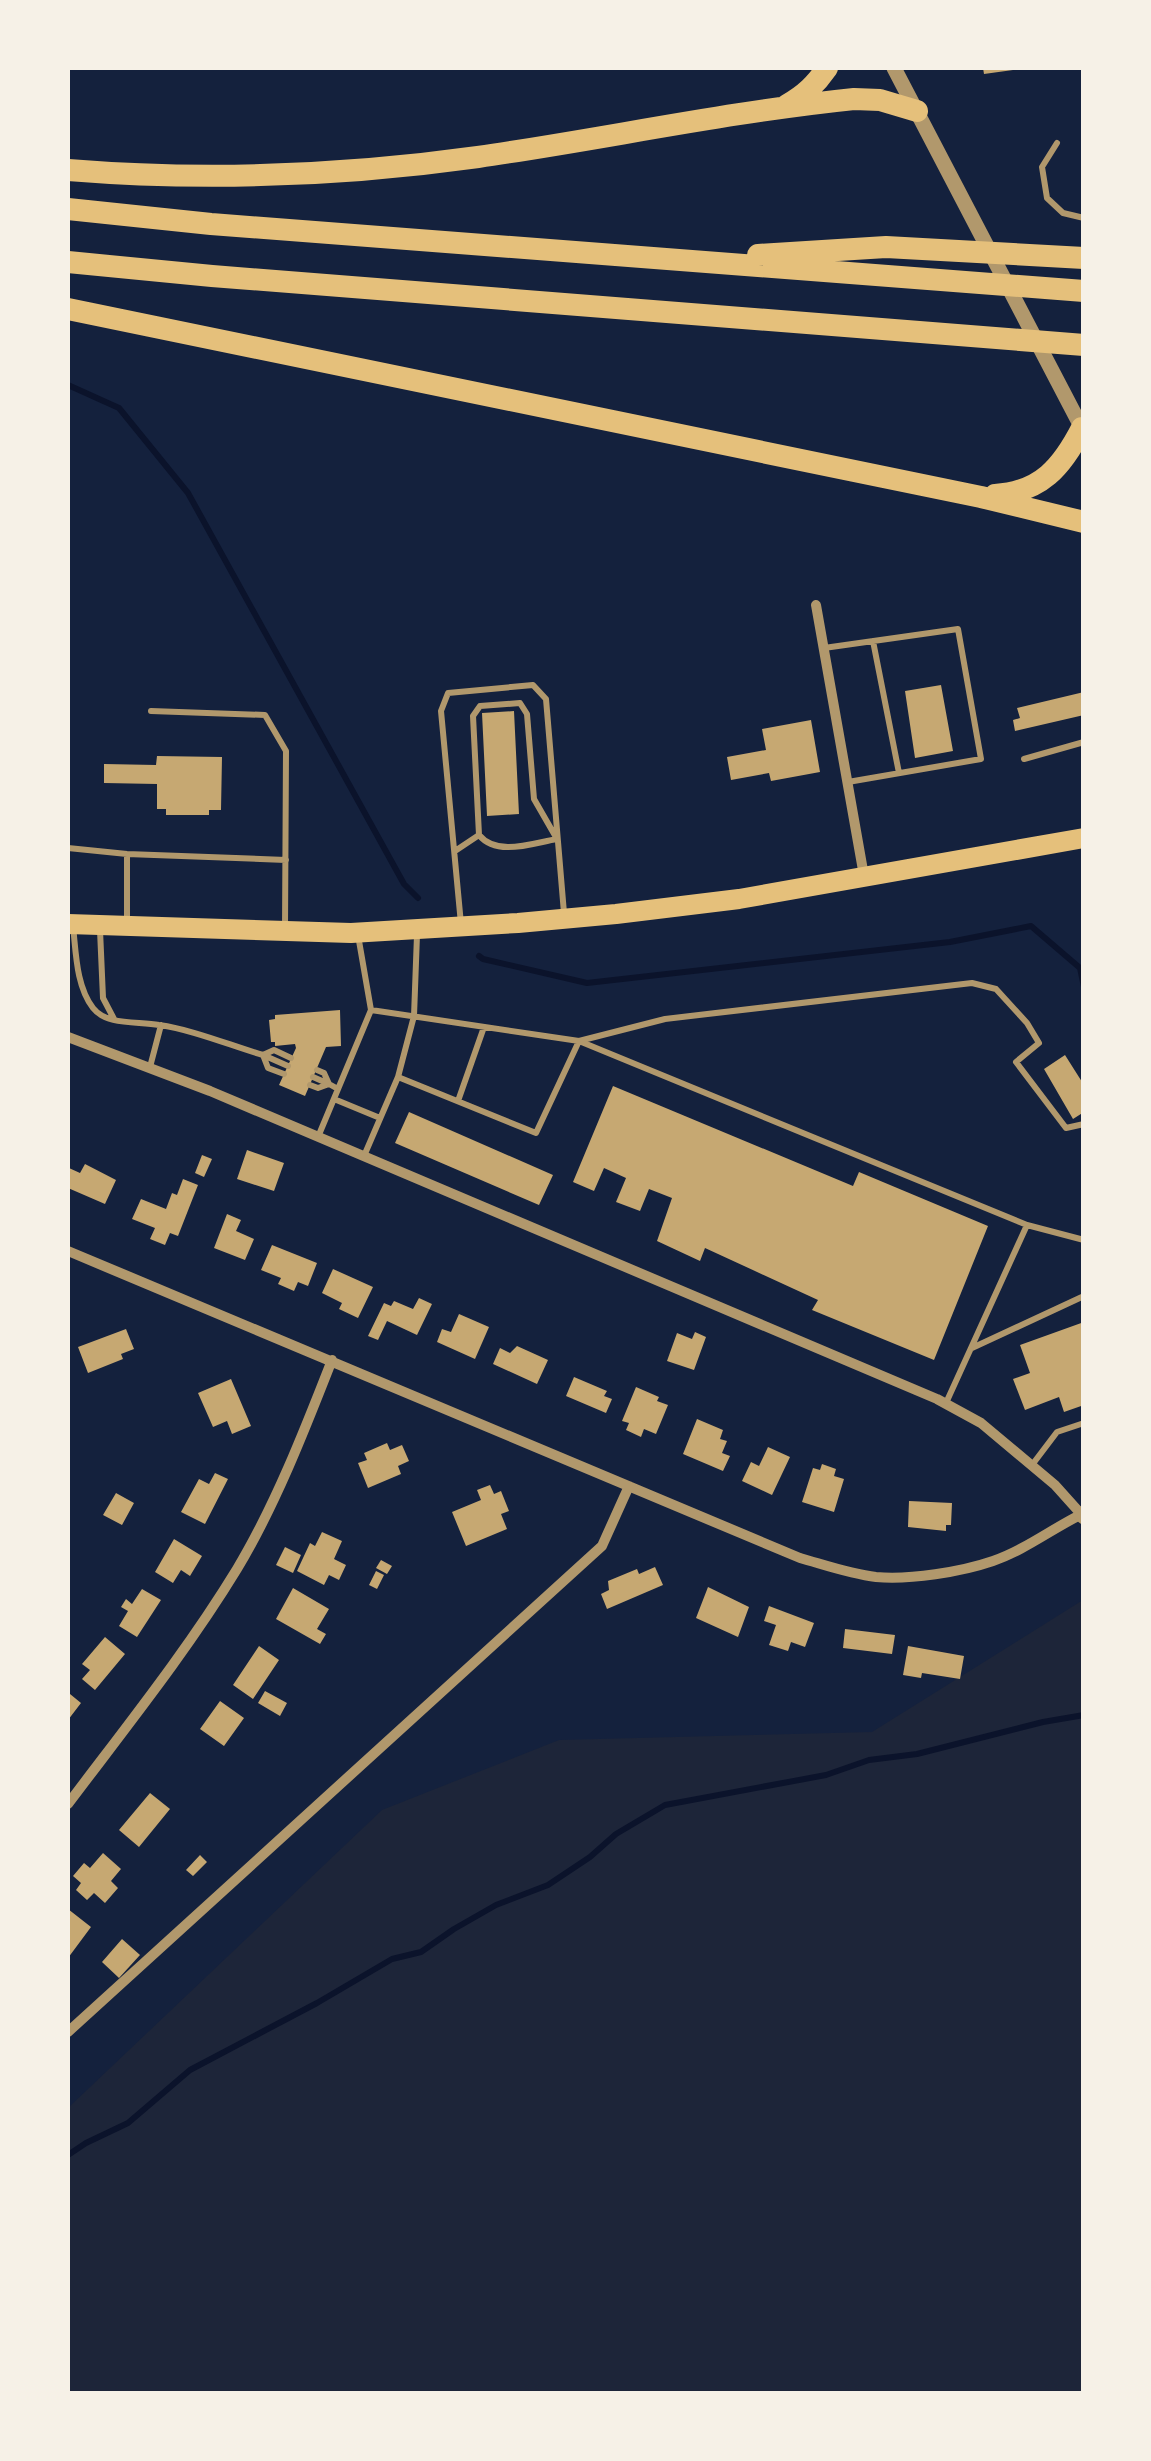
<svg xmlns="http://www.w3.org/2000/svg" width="1151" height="2461" font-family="'Roboto Condensed',sans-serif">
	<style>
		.green { fill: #1d2539 }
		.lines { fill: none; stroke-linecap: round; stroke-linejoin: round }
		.stream { stroke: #0b132b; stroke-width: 6 }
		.building { fill: #c6a872 }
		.service { stroke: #b1986c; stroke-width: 6 }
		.minor { stroke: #b1986c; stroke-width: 10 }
		.tertiary { stroke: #b1986c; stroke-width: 15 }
		.primary { stroke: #e5c07b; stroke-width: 20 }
		.motorway { stroke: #e5c07b; stroke-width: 22 }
	</style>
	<rect width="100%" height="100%" fill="#14213d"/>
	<path class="green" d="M1083 1600V2393L68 2394V2108L382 1810 559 1740 872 1732Z"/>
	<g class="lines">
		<path class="stream" d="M68 385 119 408 188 493 404 884 418 898
			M479 956 483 959 587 983 950 942 1031 926 1080 968 1084 987
			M68 2155 86 2143 128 2123 190 2070 317 2003 392 1959 421 1952 454 1929 496 1905 548 1885 590 1857 616 1834 665 1805 826 1775 869 1760 917 1754 1043 1722 1084 1715"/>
	</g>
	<path class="building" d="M983 68H1013V70L984 74Z
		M941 685 953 751 915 758 905 691Z
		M1084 692V715L1015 731 1013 720 1020 718 1017 708Z
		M514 711 519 814 487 816 482 713Z
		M811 720 820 772 771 781 769 773 731 780 727 757 766 750 762 729Z
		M157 756 222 757 221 810H209V815H166V809H157V784L104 783V764L156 765Z
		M340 1010 341 1046 326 1047 305 1096 279 1085 296 1048 295 1044 275 1046V1042H271L269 1020 275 1019V1015Z
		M1065 1055 1084 1085V1112L1073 1119 1044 1069Z
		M613 1086 853 1186 859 1172 988 1226 934 1360 812 1310 818 1300 705 1248 700 1261 657 1241 672 1198 649 1189 640 1211 616 1202 626 1178 604 1168 594 1191 573 1182Z
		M409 1112 553 1175 539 1205 395 1143Z
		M247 1150 284 1163 274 1191 237 1179Z
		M202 1155 212 1159 204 1177 195 1173Z
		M85 1164 116 1180 105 1204 68 1188 69 1168 80 1173Z
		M183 1179 198 1185 178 1236 170 1233 165 1245 150 1239 155 1228 132 1219 141 1199 166 1209 172 1193 177 1195Z
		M227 1214 241 1220 236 1231 254 1239 245 1260 214 1248Z
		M272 1245 317 1263 308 1286 298 1282 294 1291 278 1284 281 1278 261 1270Z
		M333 1269 373 1287 358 1318 339 1309 342 1303 322 1293Z
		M419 1298 432 1304 417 1335 387 1321 378 1340 368 1336 384 1303 391 1306 394 1301 413 1309Z
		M459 1314 489 1327 475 1359 437 1342 442 1329 451 1332Z
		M1084 1322V1405L1064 1412 1059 1397 1025 1410 1013 1379 1030 1373 1020 1345Z
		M126 1329 134 1349 121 1354 123 1359 88 1373 78 1347Z
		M695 1332 706 1337 694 1370 667 1361 677 1333 692 1339Z
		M517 1346 548 1360 537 1384 493 1364 500 1348 510 1353Z
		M574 1377 607 1391 604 1396 612 1399 606 1413 566 1396Z
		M231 1379 251 1426 232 1434 227 1421 213 1427 198 1393Z
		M636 1387 659 1397 657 1401 668 1405 656 1434 644 1429 641 1437 626 1430 629 1423 622 1421Z
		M697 1419 723 1430 720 1439 727 1441 722 1453 730 1456 723 1471 683 1454Z
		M387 1443 390 1450 402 1445 409 1461 398 1466 401 1474 368 1488 358 1463 367 1460 364 1453Z
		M768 1447 790 1457 772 1495 742 1481 751 1462 759 1466Z
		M822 1464 836 1469 834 1476 844 1479 834 1512 802 1502 813 1468 820 1470Z
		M215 1473 228 1479 205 1524 181 1512 199 1479 209 1484Z
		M490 1485 494 1494 501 1491 509 1511 501 1514 507 1529 466 1546 452 1512 481 1500 477 1490Z
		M116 1493 134 1503 122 1525 103 1515Z
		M909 1501 952 1503 951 1525H946V1531L908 1527Z
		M322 1532 342 1541 334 1559 346 1565 339 1580 329 1575 324 1585 297 1571 310 1543 315 1546Z
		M174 1539 202 1556 190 1576 181 1570 173 1583 155 1572Z
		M285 1547 301 1555 293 1573 276 1565Z
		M381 1560 392 1566 387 1574 376 1568Z
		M655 1567 663 1585 607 1609 601 1594 609 1590 608 1581 637 1569 639 1574Z
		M376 1571 384 1575 377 1589 369 1585Z
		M708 1587 749 1607 738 1637 696 1618Z
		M293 1588 329 1609 317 1629 326 1634 320 1644 276 1619Z
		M142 1589 161 1600 137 1637 119 1626 128 1611 121 1607 126 1599 132 1604Z
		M769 1606 814 1623 805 1647 791 1642 788 1651 769 1645 776 1625 764 1621Z
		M845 1629 895 1635 892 1654 843 1648Z
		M105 1637 125 1654 95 1690 82 1679 90 1670 82 1664Z
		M259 1646 279 1660 253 1699 233 1685Z
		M908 1646 964 1656 960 1679 922 1673 921 1678 903 1675Z
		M265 1691 287 1703 280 1716 258 1703Z
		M70 1694 81 1703 68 1720V1697Z
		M220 1701 244 1718 224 1746 200 1729Z
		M150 1793 170 1809 139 1847 119 1830Z
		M103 1853 121 1869 111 1881 118 1888 105 1903 94 1893 87 1900 76 1890 81 1883 73 1876 84 1863 90 1868Z
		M200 1855 207 1862 193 1876 186 1870Z
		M68 1909 91 1927 68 1958Z
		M122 1939 140 1955 119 1978 102 1962Z"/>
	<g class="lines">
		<path class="service" d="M1057 143 1042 167 1047 198 1063 213 1084 218
			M873 641 899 773
			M824 648 958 629 981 759 848 782
			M520 703 527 714 534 799 557 839C533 843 497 857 479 835L473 716 480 706Z
			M151 711 265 715 286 751 285 929
			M1024 759 1084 742
			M68 848 127 854 286 860
			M455 851 479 835
			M127 921V854
			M461 924 441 711 448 693 533 685 546 699 564 913
			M73 926C76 952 76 986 93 1008 107 1026 138 1021 159 1025 194 1030 229 1045 263 1055L274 1050 291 1058
			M100 930 103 998 114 1019
			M371 1010 579 1041 1027 1225 1084 1240
			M150 1067 161 1025
			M317 1070 324 1073 329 1084
			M284 1074 268 1068 263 1055 288 1066
			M313 1077 329 1084
			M398 1077 536 1133 579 1041 665 1019 972 983 996 989 1027 1023 1039 1043 1016 1062 1066 1128 1084 1124
			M310 1085 318 1088 329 1084 338 1089
			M334 1099 380 1118
			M458 1101 484 1027
			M318 1137 371 1010 358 935
			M364 1156 398 1077 414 1016 417 935
			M972 1348 1084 1296
			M946 1403 1027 1225
			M1032 1465 1057 1432 1084 1423"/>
		<path class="minor" d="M816 605 864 876
			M68 1037 210 1091 937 1399 981 1423 1055 1485 1081 1514
			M68 1251 800 1558C825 1565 850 1574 876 1577 910 1580 961 1572 993 1561 1025 1550 1053 1528 1084 1513
			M68 1804C126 1727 187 1651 237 1569 275 1506 305 1429 332 1360
			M68 2032 602 1546 629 1486"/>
		<path class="tertiary" d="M894 68 1084 432
			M1081 1514 1084 1517"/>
		<path class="primary" d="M68 924 351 933 518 923 616 914 739 899 1084 838"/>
		<path class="motorway" d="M787 105C805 95 816 84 827 68
			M68 170C204 181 342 176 478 157 603 139 728 112 854 99L880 100 917 111
			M68 209 211 224 1084 291
			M758 255 886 247 1084 258
			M68 262 212 276 1084 345
			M68 309 981 497 1084 522
			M995 495C1041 492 1062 467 1082 428"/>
	</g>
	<rect width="1151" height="2461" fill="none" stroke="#f6f1e7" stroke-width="140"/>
</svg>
